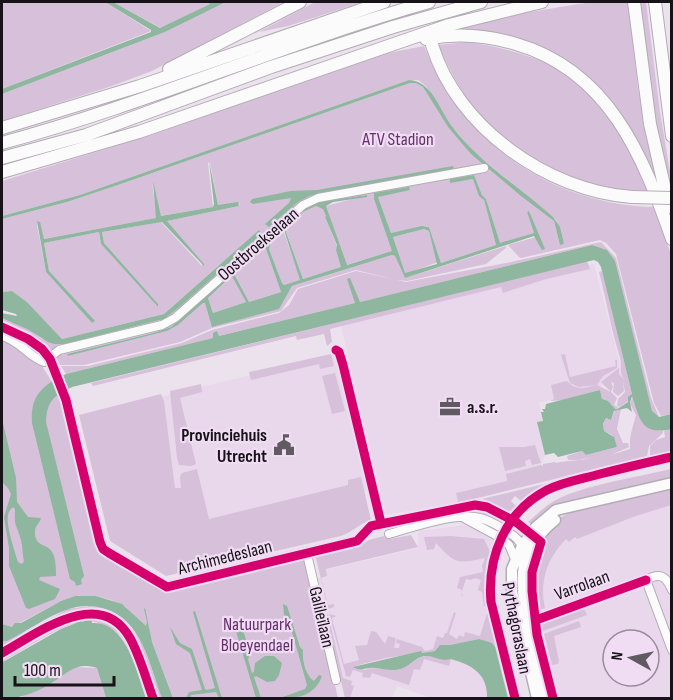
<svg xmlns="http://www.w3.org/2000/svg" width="673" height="700" font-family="'Sofia Sans Condensed',sans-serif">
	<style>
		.built { fill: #e9d7ec; fill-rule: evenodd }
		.green { fill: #d7c0da; fill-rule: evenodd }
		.water { fill: #8fb69f; fill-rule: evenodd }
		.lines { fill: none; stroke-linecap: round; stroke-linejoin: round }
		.minor-casing { stroke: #b3acb5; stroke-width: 10 }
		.major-casing { stroke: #b3acb5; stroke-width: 13 }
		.highway-casing { stroke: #b3acb5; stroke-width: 14 }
		.minor { stroke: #fcfbfc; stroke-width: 8 }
		.major { stroke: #fcfbfc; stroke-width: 10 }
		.highway { stroke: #fcfbfc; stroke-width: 12 }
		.highway-bridge-casing { stroke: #b3acb5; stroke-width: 14; stroke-linecap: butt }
		.highway-bridge { stroke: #fcfbfc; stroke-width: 12 }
		.cycleway-casing { stroke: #f0ddf3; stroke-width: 13 }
		.cycleway { stroke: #d6006c; stroke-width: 9 }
		.labels { text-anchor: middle; stroke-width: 4.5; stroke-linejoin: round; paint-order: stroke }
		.park-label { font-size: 18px; fill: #632f6c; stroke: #f0ddf3 }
		.street-label { font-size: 18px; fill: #171118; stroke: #f0ddf3 }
		.poi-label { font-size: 18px; font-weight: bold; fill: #171118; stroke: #f0ddf3; text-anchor: start }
	</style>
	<rect width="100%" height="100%" fill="#ece2ee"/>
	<path class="built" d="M594 264 624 380 539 403 543 421 537 423 545 455 541 465 506 474 507 481 456 493 458 503 385 515 341 326Z
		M338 353 370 490 183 533 157 398Z
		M671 499V698H555L533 597 543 560 568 527ZM613 640H649V676H613Z
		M466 525 493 540 486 585 498 650 512 698H431L397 686 392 698H347L318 578 327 576 325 570 418 548V531Z"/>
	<path class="green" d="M2 2H105L151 31 2 89Z
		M113 2H206L210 4 161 28Z
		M226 2H284L152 71 112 86 2 121V94L165 32Z
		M315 2H363L288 26 259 32Z
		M591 2H628L638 89 657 185 636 142 560 60 455 32V29L524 13Z
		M635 2H646L660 112 671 177V206L660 159Z
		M467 42C508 47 564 63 592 96 617 123 633 158 649 191 580 193 514 159 472 106 458 87 448 66 438 45Z
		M424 46C462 143 552 205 656 207L671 255V414L661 416 654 403 616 254 606 243 600 240 521 258 519 257 508 245 536 237 544 249 529 211 527 212 534 233 500 244 486 199 482 195 474 175 450 182 473 179 484 200 496 245 441 263 429 227 426 226 391 233 378 197 385 194 374 193V199L393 251 346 265 326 206 367 195 317 203 312 204 301 213 316 206 323 208 326 216 325 217 337 246 336 250 342 267 303 279 285 228 294 220 283 230 301 280 284 285 282 283 269 249V244L277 236 242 265 263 249H266L281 292 249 302 233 272 171 327 153 333 67 354 68 356 167 331 178 325 203 303H205L216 326 278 309 292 286 295 285 392 255 395 256 405 278 506 246V248L486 264 407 281 397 280 356 270 297 288 281 311 212 328 180 342 84 365H60L56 357 58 354 166 321 53 352C36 343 21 331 2 325V318L30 330 42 339 64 344 160 320 182 305 226 266 223 262 164 314 62 339 27 302 12 291 2 292V219L67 202 118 185 410 83H416L423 87 448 127 484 165 554 221 560 245 564 244 556 220 474 152 449 123 426 86 418 80H409L80 195 2 216V181L151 135 383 54ZM210 162 218 205 240 204 239 206 167 221 202 262V266L161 222 102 232 104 243 158 305V307L101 244 99 232 44 243 49 271 94 321 92 323 46 272 37 225 39 221 43 239 157 218 152 183 161 216 213 207 208 163Z
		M424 229 429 231 438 262 405 274 393 237Z
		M601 242 616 258 651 398 659 417 653 414 652 411 607 250 592 245 360 302 348 279 355 303 219 336 217 332 213 338 66 374 61 366H88L182 343 212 330 279 313 289 305 298 289 356 271 406 282 511 262Z
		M587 261 590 269 546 279 503 293 501 287 330 329 332 342 327 346 324 334 297 340 296 336 93 386 91 383Z
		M602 271 632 394 628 401 620 407 617 406 618 399 625 392 623 381 624 391 618 396 613 392 614 383 611 382 613 387 611 392 617 398 614 405 619 408 617 409H621L617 429 623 443H628L629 447 611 455 630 449C629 436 633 427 636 415L630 404 633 396C640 414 640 430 663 431V433L649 446 647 456 458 503 456 493 507 481 506 474 541 465 543 466V464L555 462 556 463C568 460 578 462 592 457L579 460H568L567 456 582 451 586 455 617 447 612 435 604 431 603 425 606 418 611 420 615 410H613L612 405 602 399 600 390 567 400 550 401 554 399 551 385 567 381C576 391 585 388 596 385L579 387 570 383 561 355 565 354 570 377 616 366 615 360H617V368L603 376 597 385 611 392 601 382 619 368V374L624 380C619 372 622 366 620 358 611 329 606 299 599 272Z
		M233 276 246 302 213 313 208 298Z
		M2 339 24 352 42 366 59 393 98 546 160 588 305 557 338 698H173L152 642 126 607 111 600 96 596H75L61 601 12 627 2 624Z
		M331 354 334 366 320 369 319 364 251 380 249 372Z
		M335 373 345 411 332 414 322 376Z
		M201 384 202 392 180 398 196 464 191 466 179 465 177 458 170 391Z
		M161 394 164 401 175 488H181L180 476 182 473 197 469 209 519 348 485V480L361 477 371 520C360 523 353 532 341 536L166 576 110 541 79 415Z
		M671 429V453L650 456V446L656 440 665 437 664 431Z
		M535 445 541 463 532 465 530 459 525 461 526 466 505 471 499 447H524Z
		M671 469V480L572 501 531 527 529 526 531 524 528 522C537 514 544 507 554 501 583 485 638 477 671 469Z
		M548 483 521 501 515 496 511 501 516 506 509 512 482 499Z
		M671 488V505L633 517 577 539 575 537 569 542 566 539C547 558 539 582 545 608L539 610C537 594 534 577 539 561 542 553 547 546 544 538L558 519 574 510Z
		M478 507 486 508 503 517 502 519 504 521 502 525 480 514 466 512 393 529 387 524Z
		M411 535 418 547 326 569 327 576 321 578 328 605 334 604V607L328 609 315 554 326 555 359 546 369 540 384 536 390 539Z
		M451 536 484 539 491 554 487 573 484 574 487 575 488 606H484L482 592 478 590 481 580 475 578 471 580 466 579 461 594 465 596 461 595 462 590 457 588 460 577 483 572 482 566 485 558C457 564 455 564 436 543L434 549 427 550 424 537Z
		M501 543C506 552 497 568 497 579 495 600 501 620 506 639L502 640C494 606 487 577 501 543Z
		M309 546 312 550 168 585 169 580Z
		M90 606 102 608 98 612 82 611 64 617 2 651V641H7L68 609Z
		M583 607 587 615 543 631 541 625Z
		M107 609C144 626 148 663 162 698H156C145 669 138 628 106 615Z
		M454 612 456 613 449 634 457 639 459 635 464 637 465 632 480 636 487 613 490 612 511 698H508L494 645 479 639 450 645 435 651 385 658 355 666 365 670C377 665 390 673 402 668 411 665 417 656 427 656 436 657 442 660 451 659L449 666 424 659 420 670 414 669 409 685 372 673 370 678 362 677 363 673 353 670 350 677 346 676 329 614 337 616 332 618 344 664 359 660 355 646 367 645 371 631 376 632 385 644 388 636 396 638 394 648H399L400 644 396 643 397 639 422 647 425 651 433 649 437 636 443 638 445 633H447Z
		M328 614 343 678 352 681 351 685 354 686 350 698H345L325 616Z
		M80 617C130 612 137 662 151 698H146C139 679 133 655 122 638 113 626 94 619 80 622 59 626 25 649 5 660L2 665V656L62 623Z
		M579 621 581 627 554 636 559 661 558 664 552 665 544 634Z
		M76 667 97 668 106 698H19L53 683 71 668Z"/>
	<path class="water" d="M105 2H113L160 28 210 4 206 2H226L165 32 2 94V89L151 32V30Z
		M409 80C432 81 439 109 451 125 479 163 519 186 553 217L560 227 564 244 560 245 554 221 521 196 471 154 448 127 423 87 416 83H410L118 185 67 202 2 219V216L80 195Z
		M209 161 218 205 238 202 239 206 167 221 204 264V266L162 222 102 232 104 243 158 304V307L101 244 99 232 44 243 49 271 95 321 92 323 46 272 37 221 40 222 44 239 156 218 153 181 161 216 213 207 214 204Z
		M453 166 454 168 449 170 309 196 298 202 269 227 265 224 289 203 291 198 253 204 250 202 252 199 291 191 317 190Z
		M474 175 482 195 486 199 500 243 534 233 527 212 529 211 545 249 542 250 534 236 405 278 395 256 392 255 295 285 292 286 279 309 212 327 205 303H203L178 325 167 331 68 356 67 354 153 333 171 327 233 272 249 302 281 292 266 249H263L243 266 241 264 276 234 277 236 270 244 269 249 282 283 284 285 300 280 284 230H280L292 218 295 220 285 229 303 279 341 267 336 250 337 245 325 217 326 216 323 209 316 206 301 213 300 211 312 204 324 201 367 195V197L333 202 326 206 347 265 392 251 374 199V193L409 187 410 190 378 197 391 233 422 226 429 227 441 263 496 245 484 200 479 196 473 179 450 183V179ZM424 229 429 231 437 264 405 273 393 237ZM232 276 246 302 213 313 208 298Z
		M259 230 262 234 182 305 164 319 65 344H54L48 342 29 330 2 318V313L17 316 16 314 2 310V292L12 291 27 302 62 339 164 314Z
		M592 245 607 250 615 261 652 411 659 417 671 414 672 429C641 436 640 419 632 396L630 403 632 412 627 408 614 411 611 420 606 418 603 424 604 431 614 437 617 447 586 455 582 451 558 457 554 453 545 455 537 422 543 421 541 412H544L542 409H545L546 404 600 390 602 399 608 401 616 410 628 402V397L632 394 601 267 598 262 594 260 72 387C54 396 47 400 46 422L84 576 81 580 82 584 76 586 75 582 70 579 32 423C30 395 43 385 66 374L213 338V333L217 331 219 336 355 303 347 279 350 278 360 302Z
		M2 419 16 478 17 502 28 517 41 518C40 523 35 526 35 531 34 547 47 543 52 552 56 558 56 569 56 576L40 577 39 580 60 589 55 599 29 609 26 608 9 566V548L4 517 11 494 8 488 2 482ZM13 507 15 509C14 529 17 524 21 540 23 547 22 554 24 561L22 564 18 562C15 552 6 526 8 516 8 512 10 510 13 507Z
		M75 596H96L122 604 146 626 147 622 144 609 145 608 152 642 173 698H162C149 665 143 621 105 609 94 605 80 605 69 609 47 616 28 631 7 641H2V624L12 627 15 623H21L61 601Z
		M283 604 287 606 300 647 303 650C302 660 305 675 314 681L319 675 322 676C315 695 299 699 280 698L305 689 307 685 292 632 284 614Z
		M195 611 222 698H219L216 692 191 695 190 698H186L189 692 202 690 190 653 176 644 170 627 180 643 192 649 205 689 207 690 215 688 193 612Z
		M91 618 92 623C126 620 138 674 146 698H106L97 668C77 662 70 671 55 681 40 691 19 700 2 698L3 662 61 629 81 621 84 622V619Z
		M236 623 241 625 251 654 248 659 252 673 254 672 255 663 265 656H274L282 663 279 675 275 681 267 682 256 676 254 677 261 698H256L235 628Z
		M479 639 492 643 495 647 508 698H487C488 674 472 665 451 659 442 662 433 655 424 656 415 658 410 665 403 668 394 672 384 669 375 668 366 667 361 672 353 667L421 651 422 653 435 651 440 645H450Z"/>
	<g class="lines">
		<defs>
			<path id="minor" d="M2 336C20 341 29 357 44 362L59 350 162 325 175 318 303 205 318 198 484 168
				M50 359 66 400 103 549 162 586 167 587 181 585 357 541
				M464 518 501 538 509 545 515 559
				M389 534C414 527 455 512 480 518 488 520 497 525 505 530 513 535 521 540 523 550
				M307 554 336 680
				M672 590C666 576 660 572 646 580L672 650
				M522 624 646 580"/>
			<path id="major" d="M537 698 512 592V569L522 546 536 527 556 510 672 483
				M547 698C538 661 517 603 524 565 527 549 542 530 555 520"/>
			<path id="highway" d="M634 2 650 124 669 207
				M655 2 672 136
				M426 39C456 33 486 35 516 44 609 71 643 156 672 239
				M432 45C457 127 547 191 632 197
				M169 69 300 2
				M2 128 140 86 384 2
				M2 143C146 104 285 43 429 2
				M2 158 86 135 271 67 393 27 481 2
				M2 172 139 132 449 25 542 2"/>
		</defs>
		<use href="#minor" class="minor-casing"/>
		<use href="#major" class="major-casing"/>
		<use href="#highway" class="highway-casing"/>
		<use href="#minor" class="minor"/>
		<use href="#major" class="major"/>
		<use href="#highway" class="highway"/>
		<defs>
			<path id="highway-bridge" d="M632 197 672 198"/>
		</defs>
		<use href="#highway-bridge" class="highway-bridge-casing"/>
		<use href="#highway-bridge" class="highway-bridge"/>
		<defs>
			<path id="cycleway" d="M2 327 28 339 42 349 50 359 66 400 100 542 103 549 109 553 167 587 357 541 371 526 475 505 487 507 516 522 541 542 532 572V591L537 635 553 698
				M336 350 339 352 343 365 381 523
				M536 620 646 580
				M2 653C38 633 100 585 130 638 140 656 146 679 153 698
				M515 698 491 602C487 557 505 512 547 490 563 482 582 479 600 474 624 468 648 462 672 457"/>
		</defs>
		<use href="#cycleway" class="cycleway-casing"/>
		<use href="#cycleway" class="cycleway"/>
	</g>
	<defs>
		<symbol id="office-bare" viewBox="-9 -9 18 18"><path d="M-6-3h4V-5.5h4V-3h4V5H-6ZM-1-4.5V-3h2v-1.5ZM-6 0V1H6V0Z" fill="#625a63" stroke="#f0ddf3" stroke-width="2.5" paint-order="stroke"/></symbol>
		<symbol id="civic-bare" viewBox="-9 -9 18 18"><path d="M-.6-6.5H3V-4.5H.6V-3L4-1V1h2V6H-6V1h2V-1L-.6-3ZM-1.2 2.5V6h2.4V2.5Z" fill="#625a63" stroke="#f0ddf3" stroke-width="2.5" paint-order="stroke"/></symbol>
	</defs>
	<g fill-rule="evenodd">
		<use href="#office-bare" x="435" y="392" width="30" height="30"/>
		<use href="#civic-bare" x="269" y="430" width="30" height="30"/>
	</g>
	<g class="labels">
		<g class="park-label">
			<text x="398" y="145">ATV Stadion</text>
			<text x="257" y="630">Natuurpark<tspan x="257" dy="21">Bloeyendael</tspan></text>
		</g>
		<g class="street-label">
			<text transform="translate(258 244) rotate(-41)" y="6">Oostbroekselaan</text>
			<text transform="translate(225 557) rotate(-14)" y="6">Archimedeslaan</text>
			<text transform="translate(582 585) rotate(-20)" y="6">Varrolaan</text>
			<text transform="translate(322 617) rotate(77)" y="6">Galileïlaan</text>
			<text transform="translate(517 628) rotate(79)" y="6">Pythagoraslaan</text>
		</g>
		<g class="poi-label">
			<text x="467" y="413">a.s.r.</text>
			<text x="267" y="441" text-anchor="end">Provinciehuis<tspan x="267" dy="21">Utrecht</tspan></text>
		</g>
	</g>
	<rect width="673" height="700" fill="none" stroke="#171118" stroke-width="6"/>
	<g transform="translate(631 658) rotate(278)"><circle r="28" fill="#f0ddf3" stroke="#998b9b" stroke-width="1.5"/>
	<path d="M0-4.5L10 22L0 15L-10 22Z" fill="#625a63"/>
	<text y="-9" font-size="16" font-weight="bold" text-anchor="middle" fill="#171118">N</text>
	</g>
	<path d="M15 676v9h99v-9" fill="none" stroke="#171118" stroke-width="3"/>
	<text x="24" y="676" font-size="18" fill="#171118" stroke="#f0ddf3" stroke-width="4.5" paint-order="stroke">100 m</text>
</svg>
